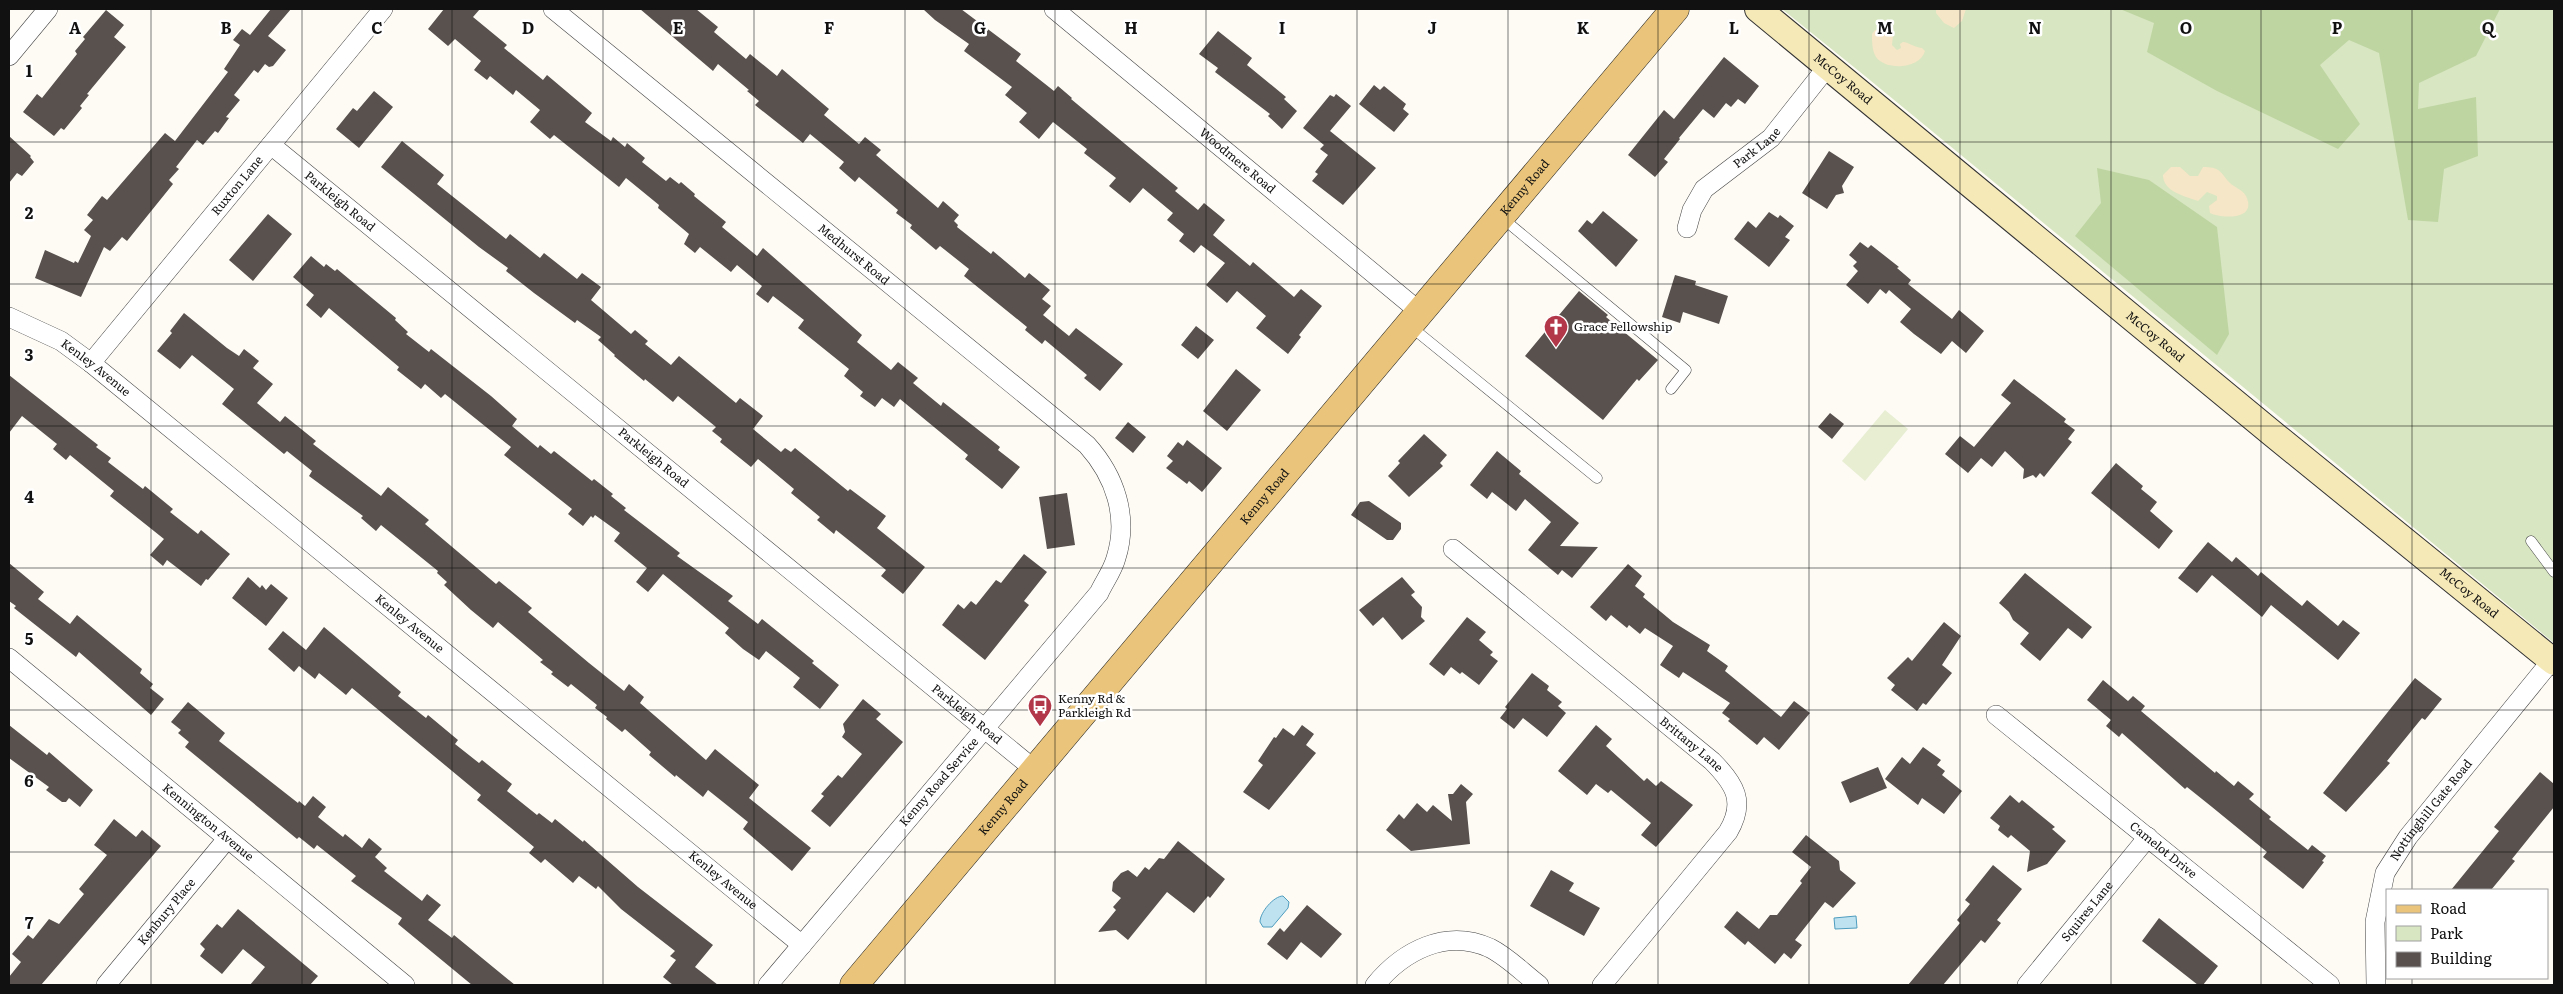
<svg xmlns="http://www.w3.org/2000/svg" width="2563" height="994" font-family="Literata,serif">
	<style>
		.green { fill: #d8e6c1 }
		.forest { fill: #bed5a2 }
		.sand { fill: #f5e6c7 }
		.pitch { fill: #e7eed2 }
		.water { fill: #bfe2f0; stroke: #4e9dbf }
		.building { fill: #58514e }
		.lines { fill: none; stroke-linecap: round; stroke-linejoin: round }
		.lane-casing { stroke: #444; stroke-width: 11 }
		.street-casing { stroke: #444; stroke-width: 20 }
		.secondary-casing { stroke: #333; stroke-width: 28 }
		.primary-casing { stroke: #222; stroke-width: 29 }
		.lane { stroke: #fff; stroke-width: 10 }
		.street { stroke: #fff; stroke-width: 19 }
		.secondary { stroke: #f6e9b8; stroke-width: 26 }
		.primary { stroke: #e9c47a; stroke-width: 28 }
		.grid { fill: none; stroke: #111; stroke-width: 1; stroke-opacity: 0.55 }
		.labels { text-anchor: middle; stroke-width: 5; stroke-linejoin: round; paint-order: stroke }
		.street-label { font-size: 12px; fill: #111; stroke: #fff }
		.poi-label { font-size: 12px; fill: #111; stroke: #fff; text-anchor: start }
		.grid-label { font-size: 16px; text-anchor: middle; font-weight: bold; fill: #111; stroke: #fff; stroke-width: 5; stroke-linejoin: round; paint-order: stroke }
	</style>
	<rect width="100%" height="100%" fill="#fefbf5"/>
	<path class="green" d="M1782 9H2554V643L1865 76Z"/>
	<path class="forest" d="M2120 9H2500L2476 56 2419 83 2418 109 2476 97 2478 156 2444 169 2438 222 2408 220 2379 53 2349 40 2320 65 2360 124 2338 149 2217 91 2147 52 2154 23Z
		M2097 168 2149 180 2217 227 2229 334 2217 355 2075 236 2101 203Z"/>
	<path class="sand" d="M1936 9H1966L1962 21 1954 28 1944 23 1936 13Z
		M1875 30H1880L1893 36 1892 45 1897 50 1901 48 1900 44 1903 42C1908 42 1914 47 1922 48L1925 51C1920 69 1886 71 1876 57 1872 51 1872 41 1872 34Z
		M2171 167H2180L2190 176H2198L2203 167C2219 167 2220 171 2228 181 2233 187 2242 189 2246 196 2258 220 2222 219 2210 213L2209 206 2217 200V196L2207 192 2198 201C2185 196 2163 192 2163 175Z"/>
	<path class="pitch" d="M1885 410 1908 429 1865 481 1842 461Z"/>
	<path class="water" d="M1283 896 1289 902 1288 908 1272 927H1263L1260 922C1260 912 1274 896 1283 896Z
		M1856 916 1857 928 1835 929 1834 918Z"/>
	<path class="building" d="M271 9H291L268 36 286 50 273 66 269 67 265 64 258 73 254 70 234 95 240 100 226 117 229 118 218 133 215 131 203 145 197 140 176 167 179 169 169 180 173 184 127 241 122 237 110 251 104 247 81 297 35 278 45 250 74 263 75 261 78 263 91 236 84 230 93 220 87 215 102 196 107 200 165 133 175 141 228 72 224 69 240 45 233 40 242 29 250 35Z
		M444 9H480L473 17 507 45 504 48 543 80 547 75 592 113 585 122 611 141 613 137 625 147 627 143 645 158 642 162 666 181 670 177 679 184 681 182 695 194 694 196 726 222 722 227 757 256 763 248 862 335 857 342 891 370 898 362 918 378 913 383 941 406 943 402 1000 447 998 450 1020 467 1002 489 965 459 968 455 900 399 894 407 882 398 875 407 860 396 863 392 844 376 849 369 798 328 804 320 773 296 768 303 756 294 762 286 737 265 731 272 700 247 695 253 684 244 689 234 658 208 659 205 626 178 619 187 554 135 550 139 530 122 540 110 516 90 513 95 490 76 487 80 474 70 481 61 455 39 448 46 428 29Z
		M640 9H696L718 27 714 32 746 59 750 54 777 76 782 69 829 109 824 115 859 144 865 137 881 150 876 155 938 208 943 201 959 215 954 221 958 225 957 227 991 254 993 251 1025 278 1029 273 1050 290 1042 299 1051 306 1043 315 1069 336 1076 328 1123 364 1100 391 1084 378 1087 375 1045 340 1042 344 1025 330 1027 327 964 276 969 269 940 246 936 250 910 228 912 225 896 213 898 210 859 177 855 182 839 168 844 162 810 134 803 143 755 105 759 101 747 91 749 90 718 64 713 71Z
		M923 9H961L1021 54 1016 61 1054 91 1058 86 1072 98 1071 99 1178 188 1175 191 1198 210 1204 203 1225 220 1213 235 1250 266 1253 262 1294 297 1301 289 1322 306 1299 335 1301 337 1288 354 1256 328 1266 316 1237 291 1227 303 1206 285 1225 263 1201 245 1194 253 1179 241 1184 234 1167 220 1173 213 1143 188 1130 203 1109 186 1116 178 1084 153 1087 149 1053 122 1039 139 1019 122 1027 113 1005 95 1012 87 964 51 969 44 935 20Z
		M106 10 124 25 114 37 126 47 87 94 89 95 80 106 82 108 64 130 61 128 54 136 23 112 37 94 42 98 77 54 75 51 85 39 83 37Z
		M1218 31 1252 58 1247 65 1286 97 1284 99 1297 111 1282 129 1268 116 1270 114 1215 72 1218 68 1199 54Z
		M1724 57 1759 86 1745 104 1738 99 1731 107 1726 103 1714 118 1703 109 1679 138 1680 139 1664 159 1668 162 1655 177 1628 155 1664 110 1674 119Z
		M1374 85 1380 90 1384 86 1406 104 1403 109 1409 114 1394 132 1359 104Z
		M374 91 393 107 359 148 336 129 353 108 357 111Z
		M1336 94 1351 106 1330 131 1376 168 1343 205 1312 181 1318 174 1315 172 1328 155 1320 149 1324 145 1303 128 1330 95 1334 97Z
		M9 136 31 156 30 157 34 162 22 176 17 173 9 183Z
		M402 141 444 175 437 184 506 239 510 234 540 258 544 253 577 279 582 273 601 287 591 300 631 334 635 330 648 341 645 344 671 365 679 356 736 403 740 398 763 416 753 429 781 452 785 448 791 452 795 448 848 491 850 489 886 516 877 528 925 567 903 594 881 576 886 570 836 530 834 534 817 520 820 517 791 493 794 489 758 459 751 467 720 442 722 439 712 431 716 427 678 396 673 402 645 379 644 381 614 356 615 355 598 340 601 337 577 320 575 323 534 293 506 271 508 268 479 247 381 167Z
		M1829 151 1854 167 1842 186 1844 193 1836 195 1827 209 1802 193Z
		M1603 211 1638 240 1616 267 1578 231 1587 220 1592 224Z
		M1769 212 1778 218 1780 215 1794 226 1785 237 1790 240 1769 267 1734 239 1748 221 1756 228Z
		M268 214 292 234 253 281 229 260Z
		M1860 242 1868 248 1871 245 1899 267 1897 268 1911 280 1908 284 1952 319 1959 310 1984 331 1966 353 1952 341 1941 354 1914 334 1900 322 1911 309 1889 290 1886 294 1880 289 1868 304 1846 285 1858 271 1853 266 1857 262 1849 255Z
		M311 256 324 267 326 264 335 271 337 269 396 318 395 320 408 332 406 334 429 352 431 349 491 396 517 419 512 426 538 448 540 445 551 454 554 451 592 481 594 479 613 494 611 496 626 508 624 510 680 553 677 556 733 596 728 601 758 624 762 619 814 661 812 663 839 685 820 709 793 687 800 678 766 651 759 660 743 649 725 633 729 628 663 574 648 592 636 582 647 568 614 541 620 533 595 515 593 518 591 516 583 526 568 514 572 509 504 455 511 447 445 394 441 398 425 384 421 389 397 370 399 367 329 308 321 318 306 305 314 295 293 277Z
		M1675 275 1696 281 1695 285 1728 296 1719 324 1683 312 1680 323 1662 317Z
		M1579 291 1608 315 1606 317 1658 360 1639 381 1637 379 1603 420 1525 356Z
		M184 313 227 348 239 356 244 349 259 361 253 368 273 384 257 403 280 422 285 416 316 441 313 444 381 496 388 487 429 520 425 524 496 584 499 581 532 608 528 612 589 663 624 691 629 684 644 697 640 703 706 760 715 749 759 785 749 798 811 848 792 871 743 829 748 822 708 790 703 797 676 775 675 777 649 755 651 752 625 729 622 732 606 719 607 717 595 708 597 705 571 684 568 687 551 674 553 672 540 662 543 660 498 622 493 628 471 610 444 585 447 582 437 573 438 571 381 525 376 531 361 518 363 516 309 476 312 471 287 451 284 454 222 404 234 389 192 355 180 369 157 351 172 333 170 331Z
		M1196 326 1214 340 1198 359 1181 345Z
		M1236 369 1261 390 1227 431 1203 411Z
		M9 375 98 445 96 447 111 458 108 462 143 489 145 486 173 509 170 512 198 534 201 530 230 554 208 580 206 579 201 586 167 560 163 566 150 555 164 539 110 496 114 491 70 455 66 460 53 449 57 444 22 416 9 433Z
		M2014 379 2066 419 2064 422 2075 430 2068 439 2072 442 2044 477 2040 473 2036 478 2033 475 2023 479 2024 469 2005 451 1992 467 1981 458 1968 473 1945 454 1960 436 1974 447 2011 403 2001 395Z
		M1830 413 1844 424 1832 439 1818 427Z
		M1128 422 1146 437 1133 453 1115 438Z
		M1424 434 1447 455 1440 463 1443 466 1409 497 1388 476 1400 463 1398 461Z
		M1187 440 1222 468 1202 492 1189 481 1187 484 1166 468 1173 461 1167 456 1178 442 1183 446Z
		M1497 451 1521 471 1519 474 1579 523 1560 546 1598 547 1572 578 1562 570 1558 575 1528 550 1551 522 1525 499 1516 511 1492 492 1487 499 1470 485Z
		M2116 463 2143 486 2141 489 2157 502 2150 511 2173 531 2159 549 2091 493Z
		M1067 493 1075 545 1047 549 1039 497Z
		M1369 501 1401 523V529L1393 540H1387L1351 515 1360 502Z
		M2208 542 2232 562 2236 557 2258 576 2261 572 2302 606 2307 600 2338 626 2343 620 2360 633 2338 660 2271 605 2262 617 2212 575 2197 593 2178 578Z
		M1024 554 1047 572 1024 601 1029 605 985 660 942 625 958 604 964 609 971 601 976 605 996 580 1001 583Z
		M9 563 44 592 38 599 70 624 77 615 142 669 140 673 153 684 150 688 164 699 151 715 79 652 76 657 14 608 16 606 9 601Z
		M1628 564 1642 576 1635 586 1645 594 1643 597 1673 622 1710 645 1707 651 1728 666 1725 671 1781 717 1794 701 1810 713 1779 750 1764 737 1757 745 1728 721 1730 719 1722 713 1730 703 1683 672 1679 678 1660 665 1673 646 1645 628 1640 634 1629 625 1627 628 1611 615 1606 621 1590 607Z
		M2025 573 2092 627 2082 639 2068 628 2040 661 2020 644 2029 633 2013 620 2009 612 1999 603Z
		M248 577 260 588 262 585 266 590 271 584 288 598 266 626 232 598Z
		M1402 577 1415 592 1411 595 1422 607 1421 617 1425 621 1402 640 1383 617 1373 626 1359 610Z
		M1467 617 1486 632 1479 640 1493 652 1490 655 1498 661 1479 685 1462 672 1460 674 1451 667 1444 676 1429 664Z
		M1944 622 1961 636 1942 665 1952 673 1926 705 1923 703 1917 711 1891 690 1895 685 1887 678 1908 657 1912 661Z
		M324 627 401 692 398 696 426 718 428 715 458 740 455 744 479 763 482 760 512 784 507 791 537 815 539 813 552 823 555 819 583 842 584 840 638 887 713 945 695 967 718 985H673L663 977 676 960 670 956 675 951 621 909 598 886 596 889 579 876 573 883 545 859 541 863 529 853 534 847 477 800 481 795 352 688 346 695 319 673 315 679 299 666 294 672 268 649 283 631 306 650Z
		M1532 673 1549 686 1547 690 1562 702 1558 706 1566 713 1547 737 1523 718 1514 729 1500 718 1507 709 1505 707Z
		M2415 678 2442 699 2425 720 2422 718 2387 761 2390 763 2346 812 2323 793Z
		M2103 680 2128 701 2133 696 2145 706 2141 711 2215 773 2216 771 2234 786 2238 781 2254 794 2249 799 2271 817 2269 819 2308 850 2312 845 2326 856 2322 861 2324 862 2303 889 2263 857 2267 852 2212 807 2187 787 2185 789 2122 733 2119 737 2106 726 2111 720 2087 700Z
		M863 699 881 714 876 719 903 742 830 827 811 811 824 796 821 794 838 775 842 778 862 754 842 737 845 732 843 724Z
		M188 702 225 733 219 741 298 803 299 801 305 806 313 796 326 807 318 817 343 837 345 834 362 848 369 838 382 849 375 857 387 868 384 871 422 901 427 894 441 905 428 920 452 938 454 935 515 985H472L398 924 402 918 351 881 356 876 317 845 314 849 299 837 297 839 185 747 189 742 178 733 181 730 171 722Z
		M9 725 47 755 49 752 93 790 80 807 69 798 66 802H62L46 790 49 787 9 758Z
		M1302 725 1314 734 1306 745 1316 753 1269 810 1243 792 1263 765 1258 761 1274 737 1276 738 1283 728 1294 736Z
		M1596 725 1612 739 1606 746 1644 781 1647 778 1656 786 1661 781 1693 805 1656 847 1641 835 1651 823 1611 790 1608 793 1596 784 1587 795 1558 771Z
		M1923 747 1941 760 1937 765 1945 771 1942 775 1962 791 1944 814 1922 798 1918 805 1885 779 1902 757 1910 764Z
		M1878 767 1887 788 1850 803 1841 782Z
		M2540 772 2554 784V807L2512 859 2515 861 2491 890H2451L2499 831 2494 827Z
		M1461 784 1473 794 1466 802 1470 844 1411 851 1386 830 1399 814 1404 819 1417 803 1427 812 1433 805 1452 821 1448 794H1453Z
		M2010 795 2019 803 2022 800 2055 827 2052 829 2066 841 2047 864 2027 872 2030 851 2011 835 2008 838 1998 830 2000 826 1990 818Z
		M114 819 136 837 142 830 161 846 41 985H9V977L21 962 12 954 28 935 33 939 49 919 59 924 84 894 79 889 107 855 94 845Z
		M1806 835 1839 861 1840 870 1856 883 1833 908 1825 902 1795 940 1802 945 1791 959 1784 953 1775 964 1748 941 1745 945 1724 927 1737 911 1759 929 1770 915H1777L1802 883 1800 881 1811 867 1792 852Z
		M1178 841 1225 879 1210 898 1208 896 1194 913 1167 892 1128 940 1116 930 1098 932 1116 910 1113 907 1121 898 1112 891 1113 882 1121 873 1128 870 1137 877 1145 867 1149 870 1159 858 1164 859Z
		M1993 865 2022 889 1997 920 2001 923 1985 943 1981 940 1943 985H1908L1960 923 1957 920 1970 904 1965 900Z
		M1551 870 1574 883 1569 891 1600 908 1584 936 1530 906Z
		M1307 905 1342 934 1321 958 1301 942 1287 960 1267 944 1280 928 1284 932Z
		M238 909 318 976 310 985H250L265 967 243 949 222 974 200 956 205 949 200 944 217 924 222 928Z
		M2159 918 2218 966 2203 985H2198L2142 941Z"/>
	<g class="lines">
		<defs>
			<path id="lane" d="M1501 217 1686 370 1671 389
				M1410 326 1597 478
				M2531 541 2554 572"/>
			<g id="street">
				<path id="s1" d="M553 9 1087 445C1115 476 1129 517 1116 558 1113 570 1104 582 1099 593L768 985"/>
				<path id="s2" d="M1054 9 1420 312"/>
				<path d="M9 56 48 9"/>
				<path id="s3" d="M271 145 1035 770"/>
				<path id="s4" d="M1687 228 1692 210 1704 189 1771 138 1828 66"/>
				<path id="s5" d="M9 317 61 341 91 363 802 945"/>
				<path id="s6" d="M91 363 383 9"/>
				<path id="s7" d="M1453 549 1712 761C1735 784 1746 802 1728 832L1602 985"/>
				<path id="s8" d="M9 658 405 985"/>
				<path id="s9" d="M1996 715 2330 985"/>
				<path id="s10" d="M106 985 227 839"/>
				<path d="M1375 985C1403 951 1446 928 1490 948 1508 957 1523 973 1539 985"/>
				<path id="s11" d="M2027 985 2148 837"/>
				<path id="s12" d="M2376 985 2375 922 2385 873 2408 837 2552 660"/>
			</g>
			<g id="secondary">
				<path id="s13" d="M1758 9 2273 434 2554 662"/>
			</g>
			<g id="primary">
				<path id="s14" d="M854 985 1675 9"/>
			</g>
		</defs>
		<use href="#lane" class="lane-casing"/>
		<use href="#street" class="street-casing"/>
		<use href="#secondary" class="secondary-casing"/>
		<use href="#primary" class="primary-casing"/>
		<use href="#lane" class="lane"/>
		<use href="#street" class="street"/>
		<use href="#secondary" class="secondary"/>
		<use href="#primary" class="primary"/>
	</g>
	<path class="grid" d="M151 9V985M302 9V985M452 9V985M603 9V985M754 9V985M905 9V985M1055 9V985M1206 9V985M1357 9V985M1508 9V985M1658 9V985M1809 9V985M1960 9V985M2111 9V985M2261 9V985M2412 9V890M9 142H2554M9 284H2554M9 426H2554M9 568H2554M9 710H2554M9 852H2554M2412 978V985"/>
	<defs>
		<symbol id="church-pin" viewBox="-11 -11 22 30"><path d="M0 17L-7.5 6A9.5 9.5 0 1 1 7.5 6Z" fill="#b23749" stroke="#fff"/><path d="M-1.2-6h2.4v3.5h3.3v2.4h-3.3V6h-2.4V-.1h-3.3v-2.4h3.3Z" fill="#fff"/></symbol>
		<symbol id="bus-pin" viewBox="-11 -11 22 30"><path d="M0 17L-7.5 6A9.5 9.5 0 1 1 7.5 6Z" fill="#b23749" stroke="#fff"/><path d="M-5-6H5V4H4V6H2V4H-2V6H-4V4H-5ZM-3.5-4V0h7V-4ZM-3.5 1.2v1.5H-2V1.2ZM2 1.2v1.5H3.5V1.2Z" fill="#fff"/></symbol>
	</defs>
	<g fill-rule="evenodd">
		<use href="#church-pin" x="1542" y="313" width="28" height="38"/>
		<use href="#bus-pin" x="1026" y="692" width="28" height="38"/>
	</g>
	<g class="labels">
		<g class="street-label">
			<text dy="4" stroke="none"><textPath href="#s13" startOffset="110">McCoy Road</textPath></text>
			<text dy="4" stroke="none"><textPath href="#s4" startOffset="110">Park Lane</textPath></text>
			<text dy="4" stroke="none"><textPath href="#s2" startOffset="238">Woodmere Road</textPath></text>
			<text dy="4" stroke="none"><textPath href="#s6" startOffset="230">Ruxton Lane</textPath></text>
			<text dy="4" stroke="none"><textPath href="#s14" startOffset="1042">Kenny Road</textPath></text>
			<text dy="4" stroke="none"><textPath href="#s3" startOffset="89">Parkleigh Road</textPath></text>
			<text dy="4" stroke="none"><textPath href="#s1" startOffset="388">Medhurst Road</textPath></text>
			<text dy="4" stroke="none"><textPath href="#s13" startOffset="515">McCoy Road</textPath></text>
			<text dy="4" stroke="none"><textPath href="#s5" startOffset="101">Kenley Avenue</textPath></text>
			<text dy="4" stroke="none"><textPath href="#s3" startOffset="494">Parkleigh Road</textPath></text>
			<text dy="4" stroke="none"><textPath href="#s14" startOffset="638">Kenny Road</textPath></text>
			<text dy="4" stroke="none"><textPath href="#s13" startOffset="920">McCoy Road</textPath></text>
			<text dy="4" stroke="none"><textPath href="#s5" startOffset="506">Kenley Avenue</textPath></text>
			<text dy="4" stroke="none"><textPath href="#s3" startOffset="899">Parkleigh Road</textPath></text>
			<text dy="4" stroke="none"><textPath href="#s7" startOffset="308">Brittany Lane</textPath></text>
			<text transform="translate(939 782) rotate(-49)" y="4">Kenny Road Service</text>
			<text dy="4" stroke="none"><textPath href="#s14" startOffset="232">Kenny Road</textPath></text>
			<text dy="4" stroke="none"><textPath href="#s12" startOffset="191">Nottinghill Gate Road</textPath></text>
			<text dy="4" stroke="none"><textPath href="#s8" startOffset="258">Kennington Avenue</textPath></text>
			<text dy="4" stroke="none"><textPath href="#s9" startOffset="215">Camelot Drive</textPath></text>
			<text dy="4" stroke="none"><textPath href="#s5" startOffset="911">Kenley Avenue</textPath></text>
			<text dy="4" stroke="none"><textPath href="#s11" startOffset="95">Squires Lane</textPath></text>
			<text dy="4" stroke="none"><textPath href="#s10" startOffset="95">Kenbury Place</textPath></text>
		</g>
		<g class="poi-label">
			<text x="1574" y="331">Grace Fellowship</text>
			<text x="1058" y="703">Kenny Rd &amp;<tspan x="1058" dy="14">Parkleigh Rd</tspan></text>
		</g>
	</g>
	<g class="grid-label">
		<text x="75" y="34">A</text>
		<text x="226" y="34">B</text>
		<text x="377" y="34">C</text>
		<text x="528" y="34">D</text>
		<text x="678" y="34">E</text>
		<text x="829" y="34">F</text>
		<text x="980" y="34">G</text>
		<text x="1131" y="34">H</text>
		<text x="1282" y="34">I</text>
		<text x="1432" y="34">J</text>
		<text x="1583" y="34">K</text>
		<text x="1734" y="34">L</text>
		<text x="1885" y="34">M</text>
		<text x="2035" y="34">N</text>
		<text x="2186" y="34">O</text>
		<text x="2337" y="34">P</text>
		<text x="2488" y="34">Q</text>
		<text x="29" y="77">1</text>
		<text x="29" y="219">2</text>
		<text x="29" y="361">3</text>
		<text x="29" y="503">4</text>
		<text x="29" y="645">5</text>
		<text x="29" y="787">6</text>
		<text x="29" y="929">7</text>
	</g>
	<rect width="2563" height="994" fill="none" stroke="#111111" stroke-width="20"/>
	<rect x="2386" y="889" width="162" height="90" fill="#ffffff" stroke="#a0a0a0"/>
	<rect x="2396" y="905" width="25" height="8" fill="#e9c47a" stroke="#a0a0a0"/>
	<text x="2430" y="914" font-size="15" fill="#111111">Road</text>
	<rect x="2396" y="926" width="25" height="15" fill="#d8e6c1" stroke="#a0a0a0"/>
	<text x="2430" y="939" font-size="15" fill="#111111">Park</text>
	<rect x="2396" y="952" width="25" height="15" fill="#58514e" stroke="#a0a0a0"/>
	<text x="2430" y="964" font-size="15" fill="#111111">Building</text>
</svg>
